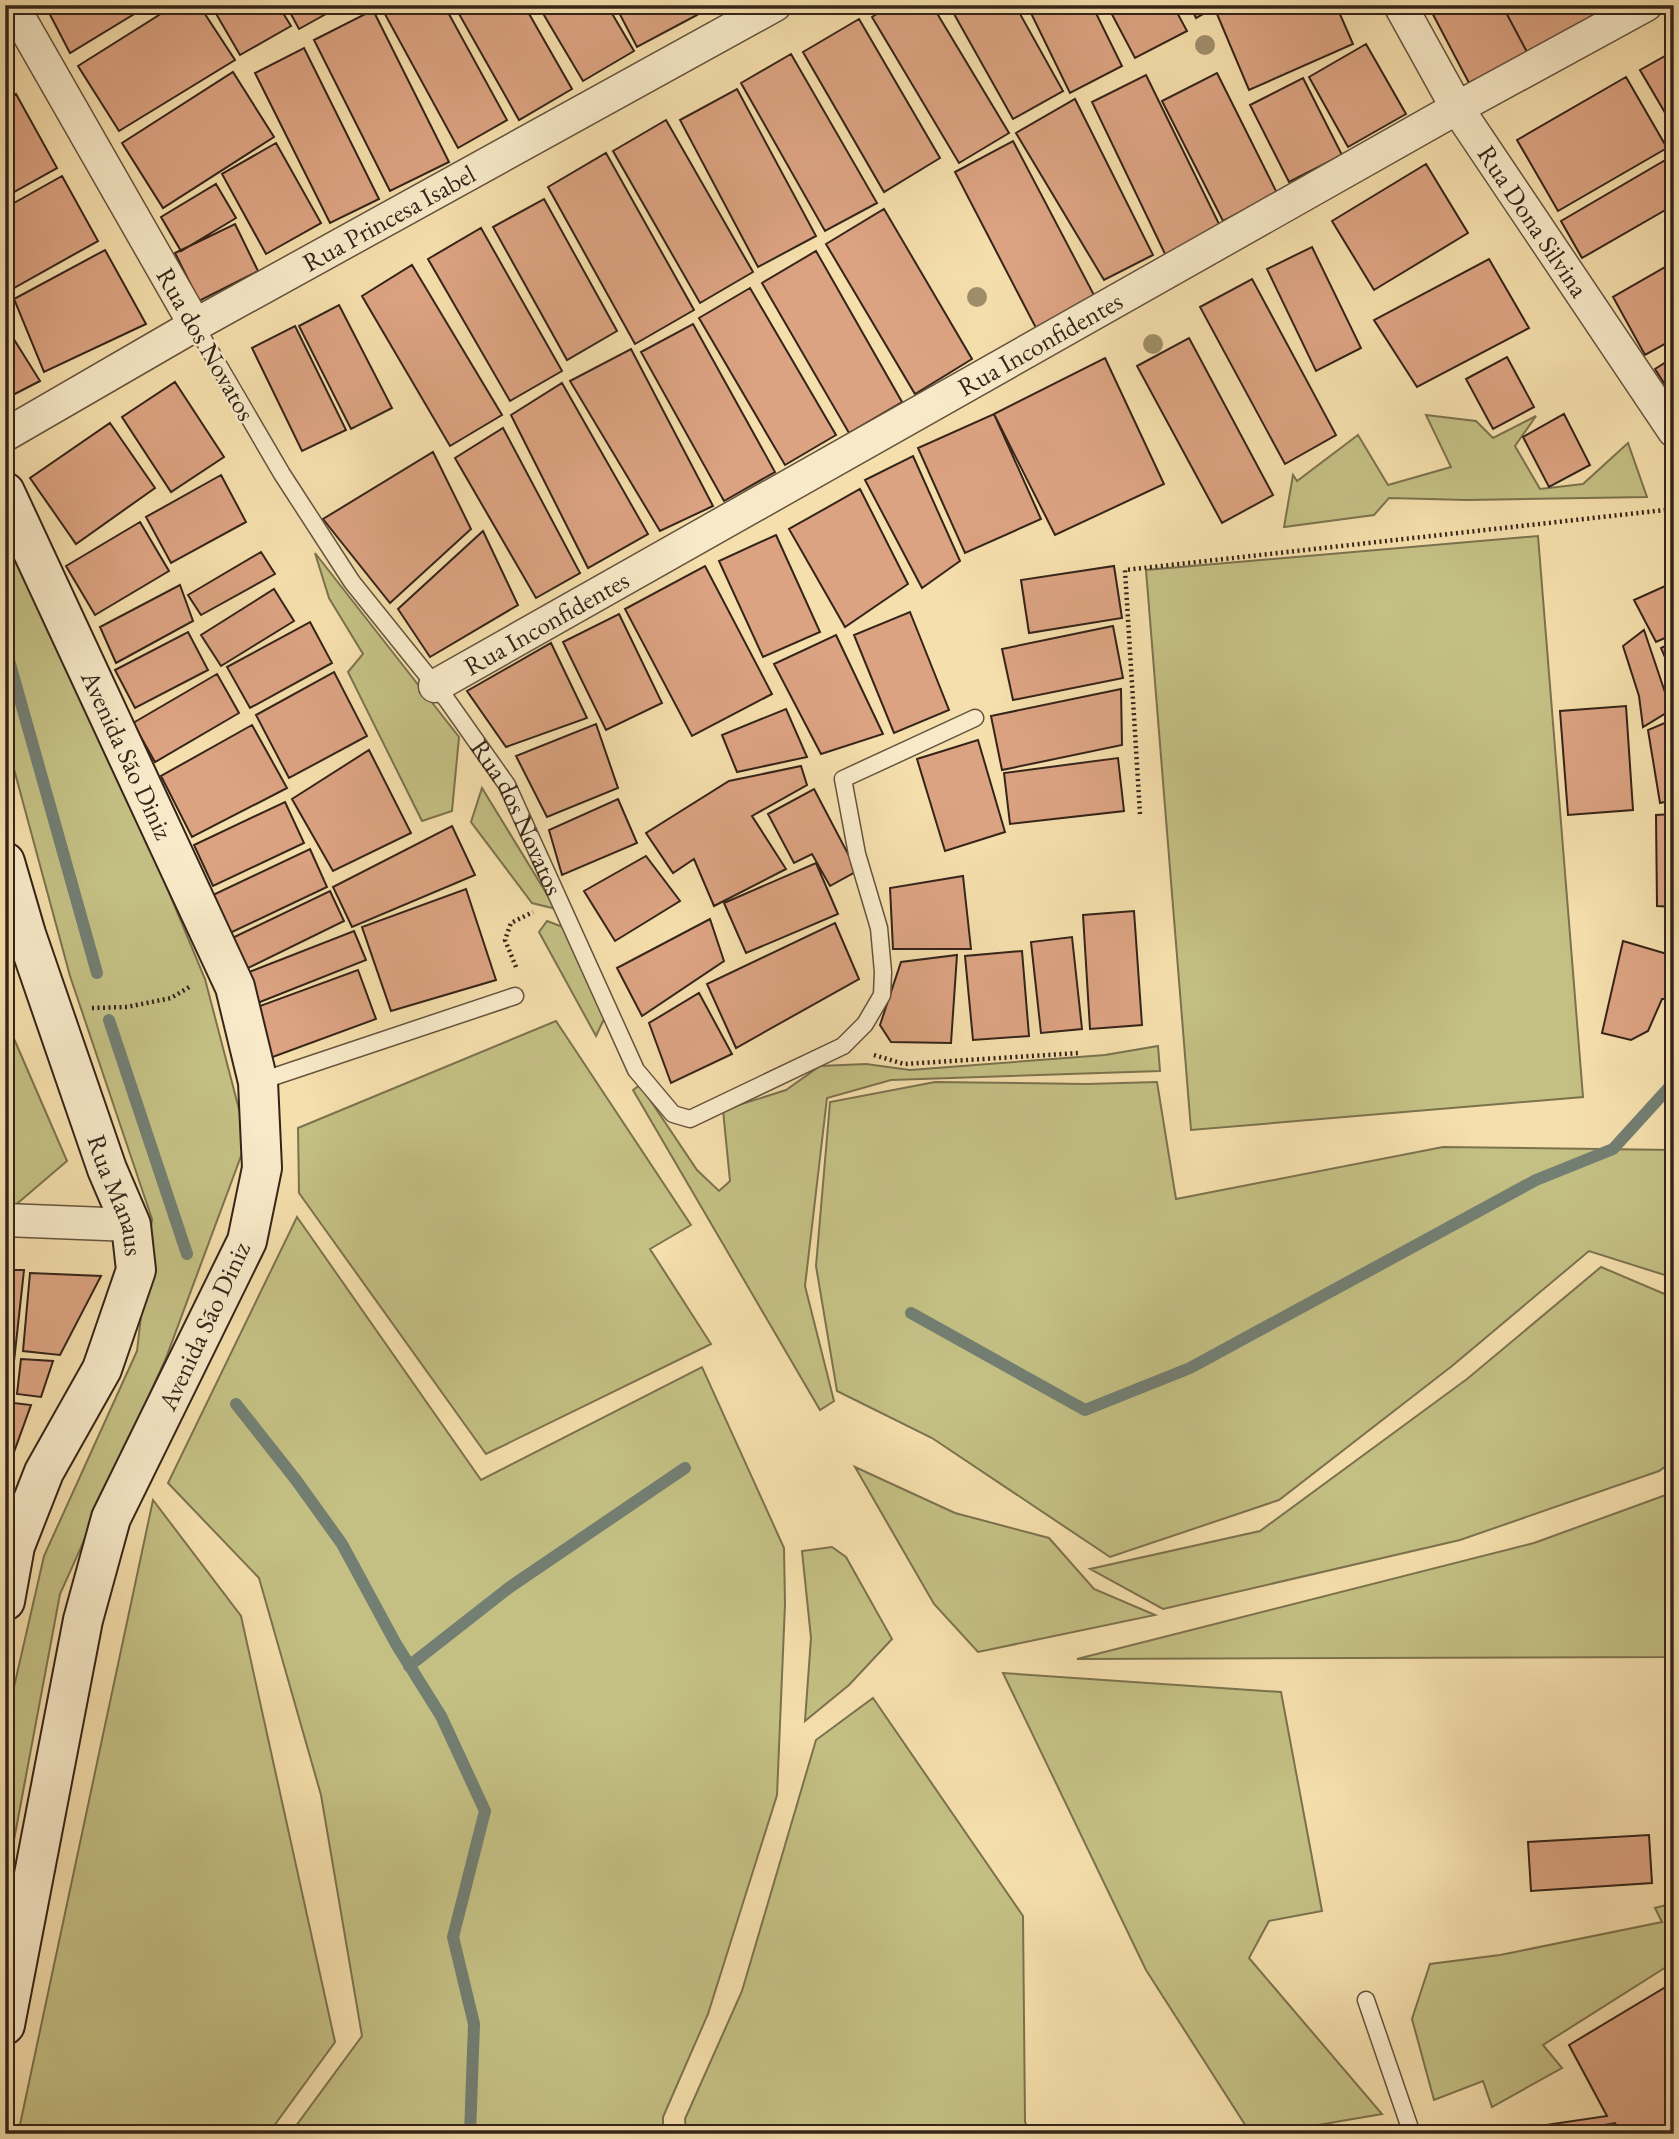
<svg xmlns="http://www.w3.org/2000/svg" width="1679" height="2139" font-family="'EB Garamond',serif">
	<style>
		.green { fill: #c4c084; stroke: #7c724e; stroke-width: 2 }
		.lines { fill: none; stroke-linecap: round; stroke-linejoin: round }
		.stream { stroke: #737f73; stroke-width: 12 }
		.building { fill: #dca382; stroke: #352419; stroke-width: 2 }
		.lane-casing { stroke: #65533e; stroke-width: 19 }
		.street-casing { stroke: #65533e; stroke-width: 35 }
		.secondary-casing { stroke: #352419; stroke-width: 42 }
		.path { stroke: #352419; stroke-width: 4.5; stroke-dasharray: 2 3.5; stroke-linecap: butt }
		.lane { stroke: #f8eac9; stroke-width: 16 }
		.street { stroke: #f8eac9; stroke-width: 32 }
		.secondary { stroke: #f8eac9; stroke-width: 38 }
		.tree { fill: #9f8e6a }
		.labels { text-anchor: middle; stroke-width: 5; stroke-linejoin: round; paint-order: stroke }
		.street-label { font-size: 26px; fill: #352419; stroke: #f8eac9 }
	</style>
	<rect width="100%" height="100%" fill="#f5dfac"/>
	<filter id="stains"><feTurbulence type="fractalNoise" baseFrequency=".00286" numOctaves="4"/><feColorMatrix values="0 0 0 0 .2 0 0 0 0 .09 0 0 0 0 .02 0 0 0 .5 -.17"/></filter>
	<radialGradient id="worn" r=".72"><stop offset=".6" stop-color="#630" stop-opacity="0"/><stop offset="1" stop-color="#630" stop-opacity=".3"/></radialGradient>
	<path class="green" d="M1426 415 1476 421 1493 438 1536 416 1515 446 1540 489 1583 484 1628 443 1647 497 1467 500 1389 498 1374 515 1284 527 1293 475 1297 481 1358 435 1388 485 1451 467Z
		M5 529 77 671 205 979 247 1140 166 1358 60 1594 14 1840 5 1899V1726L44 1556 137 1351 152 1219 70 976 5 736Z
		M1538 536 1583 1097 1191 1130 1146 570Z
		M315 553 459 737 452 811 422 821 348 672 363 654 329 598Z
		M482 788 556 909 532 903 471 822Z
		M547 921 563 927 609 1023 603 1021 596 1036 539 932Z
		M5 1018 67 1161 12 1208 5 1207Z
		M556 1021 691 1225 650 1249 711 1344 486 1454 299 1193 298 1128Z
		M1158 1046 1160 1071 891 1080 827 1098 805 1286 834 1401 820 1410 633 1090 640 1085 697 1170 719 1191 730 1181 723 1110 786 1090 820 1066 866 1064 910 1070 1105 1055Z
		M935 1082 1087 1084 1157 1082 1176 1199 1443 1147 1674 1150V1278L1589 1251 1452 1366 1279 1500 1110 1557 932 1438 837 1391 816 1266 830 1102Z
		M297 1217 481 1480 702 1367 784 1548 785 1604 777 1795 708 2014 663 2117V2134H290L362 2036 321 1795 259 1578 168 1483Z
		M1601 1267 1674 1298V1460L1659 1471 1460 1540 1163 1609 1090 1569 1260 1531 1467 1379Z
		M855 1467 955 1513 1049 1538 1094 1589 1155 1615 978 1652 934 1604Z
		M1674 1492V1657L1077 1659 1534 1543Z
		M153 1500 241 1616 335 2042 268 2134H18Z
		M832 1547 846 1557 892 1639 849 1685 805 1721 811 1638 802 1551Z
		M1003 1673 1281 1692 1322 1911 1269 1921 1249 1958 1382 2114 1265 2134H1251L1146 1970Z
		M873 1698 1023 1916 1025 2122 1031 2134H686L685 2119 742 1991 816 1740Z
		M1674 1903V1962L1543 2045 1562 2068 1492 2107 1483 2081 1434 2100 1412 2019 1430 1964 1500 1955 1662 1922 1655 1908Z"/>
	<g class="lines">
		<path class="stream" d="M5 646 97 973
			M109 1020 187 1254
			M911 1313 1085 1410 1190 1368 1536 1180 1613 1149 1674 1082
			M236 1404 296 1480 342 1544 396 1644 441 1716 485 1811 453 1937 474 2024 470 2134
			M409 1666 510 1587 685 1468"/>
	</g>
	<path class="building" d="M45 5H149L70 53Z
		M175 5H199L235 60 119 131 78 66Z
		M211 5H278L291 26 240 55Z
		M286 5H342L299 29Z
		M380 5H444L507 120 458 148Z
		M454 5H524L572 89 519 120Z
		M538 5H607L634 51 583 81Z
		M615 5H692L697 15 637 47Z
		M891 5H932L1009 133 959 163 872 17Z
		M949 5H1015L1063 91 1013 119Z
		M1027 5H1092L1122 66 1070 93Z
		M1107 5H1173L1187 31 1135 58Z
		M1190 5H1219L1196 18Z
		M1236 5H1336L1353 44 1249 90 1217 14Z
		M1428 5H1502L1527 52 1469 83Z
		M1502 5H1598L1601 11 1527 52Z
		M373 10 449 162 390 191 314 40Z
		M859 19 940 158 884 192 803 52Z
		M1366 44 1406 114 1348 147 1309 77Z
		M304 48 379 199 330 223 255 73Z
		M1674 51V128L1640 70Z
		M791 54 877 203 825 231 741 83Z
		M233 72 274 137 163 208 122 143Z
		M1217 73 1277 193 1223 221 1162 101Z
		M1146 75 1221 228 1166 256 1092 102Z
		M1626 77 1667 148 1558 211 1517 140Z
		M1303 78 1342 155 1289 182 1250 105Z
		M737 89 816 236 758 267 680 120Z
		M16 94 57 168 5 197V101Z
		M1075 99 1153 255 1104 280 1016 133Z
		M666 120 753 272 700 303 613 151Z
		M1013 141 1095 297 1036 328 955 172Z
		M276 143 321 223 266 254 222 174Z
		M606 153 694 310 635 344 548 187Z
		M1674 155V205L1582 258 1561 221Z
		M1426 164 1468 233 1374 290 1332 221Z
		M62 176 98 241 5 293V208Z
		M216 184 236 218 181 251 161 217Z
		M544 199 617 331 567 360 493 227Z
		M884 209 972 359 915 394 826 244Z
		M235 224 258 271 199 301 175 253Z
		M481 228 562 371 510 401 428 259Z
		M1312 247 1361 348 1316 371 1267 269Z
		M105 250 146 324 44 372 14 299Z
		M816 251 902 402 849 433 762 283Z
		M1489 259 1529 328 1417 387 1374 320Z
		M1674 262V339L1645 355 1613 297Z
		M412 265 502 415 450 446 362 296Z
		M1252 279 1336 435 1285 464 1200 307Z
		M750 288 836 435 785 465 699 318Z
		M339 305 392 408 351 429 299 326Z
		M693 324 775 472 724 501 641 352Z
		M5 325 40 381 5 399Z
		M295 326 346 430 302 451 252 348Z
		M1189 338 1273 495 1222 523 1137 366Z
		M631 349 713 506 660 531 570 381Z
		M1507 357 1534 407 1493 429 1466 379Z
		M1674 357V397H1673L1655 369Z
		M1105 358 1164 484 1055 535 994 414Z
		M175 382 224 457 171 492 122 417Z
		M562 383 648 534 588 568 511 415Z
		M994 414 1041 519 965 553 918 448Z
		M1564 414 1590 465 1549 487 1523 437Z
		M110 423 155 488 76 544 30 478Z
		M503 428 580 573 536 598 455 458Z
		M433 452 471 529 390 603 323 519Z
		M913 456 960 561 922 588 865 480Z
		M221 475 246 522 171 563 146 517Z
		M860 489 908 584 845 627 789 529Z
		M140 522 169 571 95 615 66 566Z
		M483 531 518 605 430 657 398 609Z
		M776 535 820 632 763 657 719 561Z
		M261 552 275 574 201 615 188 595Z
		M705 566 772 694 692 736 625 609Z
		M1114 566 1122 618 1029 633 1021 580Z
		M1674 582V634L1656 642 1634 600Z
		M180 585 193 621 116 663 100 627Z
		M274 589 294 621 221 666 201 635Z
		M910 612 949 710 894 733 854 635Z
		M619 614 662 703 606 730 563 642Z
		M310 622 332 663 250 708 227 667Z
		M1113 626 1123 678 1013 700 1002 649Z
		M1644 630 1671 710 1643 727 1639 696 1623 646Z
		M188 632 208 670 135 708 115 670Z
		M836 635 883 734 821 754 774 664Z
		M1674 642V678L1661 648Z
		M551 643 587 718 506 747 467 691Z
		M334 672 367 736 289 778 256 715Z
		M217 674 239 713 155 762 133 723Z
		M1121 689 1122 745 1002 770 991 716Z
		M1626 706 1633 810 1568 815 1560 711Z
		M786 709 807 757 737 772 722 735Z
		M1674 719V800L1660 803 1648 730Z
		M596 724 618 788 547 817 516 756Z
		M252 725 287 788 192 837 161 776Z
		M978 740 1005 832 945 851 917 759Z
		M369 750 411 833 333 871 292 799Z
		M1118 758 1124 811 1010 824 1004 773Z
		M801 766 807 785 752 816 786 869 714 906 694 859 673 873 646 833 729 781Z
		M814 789 857 871 830 886 812 854 794 863 768 814Z
		M618 799 637 843 562 875 549 830Z
		M285 802 304 843 213 886 194 845Z
		M1674 814V907L1657 906 1656 815Z
		M452 826 475 875 352 927 333 887Z
		M310 849 327 887 230 933 213 895Z
		M646 856 680 901 615 941 584 891Z
		M816 863 838 914 746 953 724 903Z
		M963 876 971 949H893L890 888Z
		M466 889 496 980 391 1011 362 927Z
		M330 891 344 921 240 972 226 941Z
		M1134 911 1142 1025 1090 1029 1083 915Z
		M710 919 724 961 642 1016 617 968Z
		M835 923 859 979 736 1048 707 984Z
		M354 931 366 960 250 1006 239 976Z
		M1072 937 1082 1029 1041 1033 1031 942Z
		M1623 941 1674 956V999H1662L1648 1031 1631 1040 1602 1033Z
		M1022 951 1029 1036 973 1040 965 956Z
		M957 955 951 1043 891 1042 880 1025 901 962Z
		M358 970 376 1019 270 1058 252 1009Z
		M699 993 732 1054 671 1083 649 1023Z
		M5 1270H24L11 1389H5Z
		M30 1273 101 1276 60 1355 23 1351Z
		M21 1359 53 1361 41 1397 17 1394Z
		M5 1402 31 1405 10 1463 5 1462Z
		M1649 1835 1652 1883 1531 1891 1528 1842Z
		M1674 1982V2134H1621L1615 2123 1554 2134H1484L1607 2116 1569 2045Z"/>
	<g class="lines">
		<defs>
			<g id="lane">
				<path id="s1" d="M195 325 282 474 352 582 447 700 507 785 636 1070 673 1114 690 1119 843 1046 865 1024 882 995 883 972 879 928 857 854 843 779 975 718"/>
				<path d="M258 1082 515 996"/>
				<path d="M1366 2000 1412 2134"/>
			</g>
			<g id="street">
				<path d="M12 5 195 325"/>
				<path id="s2" d="M1400 5 1457 108 1674 431"/>
				<path id="s3" d="M5 435 195 325 775 5"/>
				<path id="s4" d="M435 686 1457 108 1646 5"/>
				<path d="M5 1220 131 1225"/>
			</g>
			<g id="secondary">
				<path id="s5" d="M5 492 235 987 258 1082 262 1168 247 1241 111 1518 83 1620 5 2025"/>
				<path id="s6" d="M5 862 26 934 107 1169 131 1225 136 1270 102 1369 44 1472 15 1546 5 1601"/>
			</g>
		</defs>
		<use href="#lane" class="lane-casing"/>
		<use href="#street" class="street-casing"/>
		<use href="#secondary" class="secondary-casing"/>
		<path class="path" d="M1140 814 1125 570 1674 509
			M516 967 505 940 511 923 533 912
			M92 1008 127 1007 171 998 191 986
			M874 1055 904 1064 1079 1053"/>
		<use href="#lane" class="lane"/>
		<use href="#street" class="street"/>
		<use href="#secondary" class="secondary"/>
	</g>
	<g class="tree">
		<circle cx="1205" cy="45" r="10"/>
		<circle cx="977" cy="297" r="10"/>
		<circle cx="1153" cy="344" r="10"/>
	</g>
	<g class="labels">
		<g class="street-label">
			<text dy="9" stroke="none"><textPath href="#s3" startOffset="441">Rua Princesa Isabel</textPath></text>
			<text dy="9" stroke="none"><textPath href="#s2" startOffset="254">Rua Dona Silvina</textPath></text>
			<text transform="translate(206 344) rotate(60)" y="9">Rua dos Novatos</text>
			<text dy="9" stroke="none"><textPath href="#s4" startOffset="695">Rua Inconfidentes</textPath></text>
			<text dy="9" stroke="none"><textPath href="#s4" startOffset="128">Rua Inconfidentes</textPath></text>
			<text dy="9" stroke="none"><textPath href="#s5" startOffset="290">Avenida São Diniz</textPath></text>
			<text dy="9" stroke="none"><textPath href="#s1" startOffset="590">Rua dos Novatos</textPath></text>
			<text dy="9" stroke="none"><textPath href="#s6" startOffset="352">Rua Manaus</textPath></text>
			<text transform="translate(204 1326) rotate(-65)" y="9">Avenida São Diniz</text>
		</g>
	</g>
	<rect width="1679" height="2139" fill="none" stroke="#f5dfac" stroke-width="28"/>
	<rect x="7" y="7" width="1665" height="2125" fill="none" stroke="#352419" stroke-width="3.5"/>
	<rect x="14" y="14" width="1651" height="2111" fill="none" stroke="#352419" stroke-width="2"/>
	<rect width="100%" height="100%" filter="url(#stains)"/>
	<rect width="100%" height="100%" fill="url(#worn)"/>
</svg>
